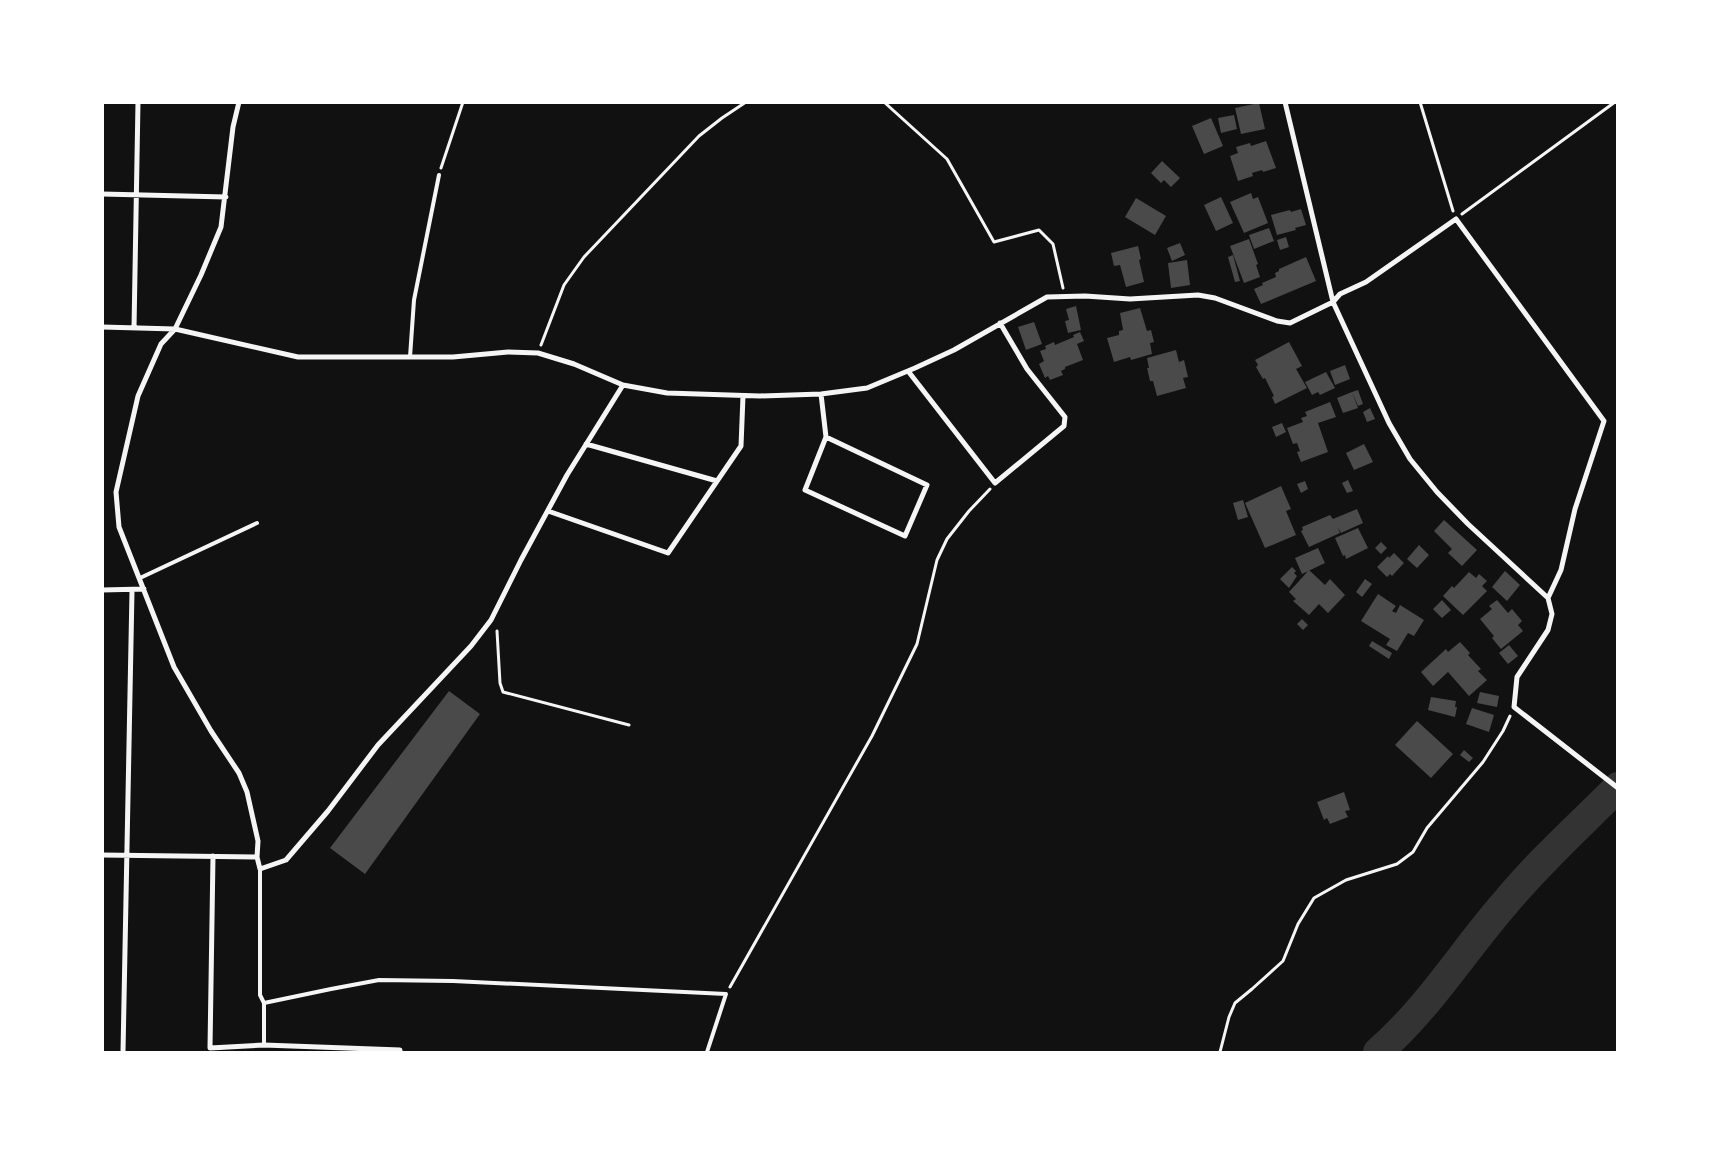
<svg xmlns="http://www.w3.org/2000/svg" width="1720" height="1155" font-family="'Nunito Sans',sans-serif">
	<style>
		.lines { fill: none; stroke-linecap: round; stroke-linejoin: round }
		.river { stroke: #333; stroke-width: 30 }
		.building { fill: #4a4a4a }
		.path { stroke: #f5f5f5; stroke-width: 3 }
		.service { stroke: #f5f5f5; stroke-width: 4 }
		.minor { stroke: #f5f5f5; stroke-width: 5 }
	</style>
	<rect width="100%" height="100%" fill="#111"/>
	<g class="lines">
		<path class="river" d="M1378 1052C1428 1009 1463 951 1506 902 1540 861 1580 825 1618 787"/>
	</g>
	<path class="building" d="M1259 103 1265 129 1241 134 1235 108Z
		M1234 115 1237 129 1221 133 1218 118Z
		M1211 118 1223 146 1204 154 1192 126Z
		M1266 141 1276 168 1263 172 1262 170 1252 173 1253 176 1238 181 1230 156 1238 153 1236 147 1250 143 1251 146Z
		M1162 161 1180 178 1171 187 1164 180 1161 183 1151 173Z
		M1251 193 1253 199 1258 197 1268 223 1244 233 1230 202Z
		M1221 197 1233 223 1216 231 1204 205Z
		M1136 198 1166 216 1155 235 1125 217Z
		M1301 209 1306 225 1295 228 1296 230 1277 235 1271 215 1290 210 1291 212Z
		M1269 228 1274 241 1254 249 1249 235Z
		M1286 237 1289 247 1280 250 1277 240Z
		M1249 239 1258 264 1256 265 1260 277 1244 283 1230 246Z
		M1180 243 1185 255 1172 261 1167 248Z
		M1138 246 1141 259 1139 260 1144 282 1126 287 1120 265 1114 266 1111 253Z
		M1233 255 1240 281 1235 282 1228 257Z
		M1306 257 1316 281 1261 304 1254 289 1263 285 1262 283 1276 277 1275 273 1279 271V269Z
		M1187 260 1190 285 1171 288 1168 263Z
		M1076 306 1081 330 1068 333 1065 321 1069 320 1066 309Z
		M1140 308 1147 331 1151 330 1154 342 1150 343 1152 354 1131 360 1130 357 1114 362 1107 338 1119 335V331L1123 330 1120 313Z
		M1034 322 1042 344 1026 350 1018 327Z
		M1080 332 1084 341 1077 344 1083 360 1065 367V369L1061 371 1063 375 1050 380 1048 376 1045 378 1039 364 1044 361 1040 351 1046 349 1045 346 1054 342 1055 345 1074 337 1073 335Z
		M1289 342 1302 366 1296 369 1307 388 1275 404 1272 397 1274 396 1265 378 1263 379 1256 367 1258 365 1255 360Z
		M1176 350 1179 362 1184 360 1188 377 1183 378 1186 388 1157 396 1153 381H1150L1147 368H1149L1147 358Z
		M1345 365 1350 379 1335 385 1330 371Z
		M1326 372 1335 388 1320 395 1318 392 1312 395 1305 382Z
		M1358 390 1363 404 1358 406 1352 392Z
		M1352 392 1358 408 1343 413 1337 398Z
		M1330 402 1336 417 1318 423 1328 452 1301 462 1297 452 1300 451 1297 443 1293 444 1287 428 1303 422 1301 418 1307 416 1305 412Z
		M1370 408 1375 419 1367 422 1363 412Z
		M1282 423 1286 432 1276 437 1272 427Z
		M1364 444 1373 462 1354 470 1346 453Z
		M1348 480 1353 491 1347 493 1342 483Z
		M1305 481 1308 489 1301 493 1297 484Z
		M1281 486 1291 509 1286 511 1296 535 1265 548 1245 503Z
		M1243 500 1248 517 1238 520 1233 503Z
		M1357 509 1363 523 1341 533 1338 527 1340 533 1309 547 1301 531 1303 530 1302 527 1330 515 1333 519Z
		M1444 520 1477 550 1462 566 1448 553 1452 549 1434 531Z
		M1358 528 1368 548 1346 559 1345 555 1343 556 1335 538Z
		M1381 542 1387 548 1381 554 1375 548Z
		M1419 545 1429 555 1417 568 1407 559Z
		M1318 548 1325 563 1302 574 1295 558Z
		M1394 553 1404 563 1392 576 1390 574 1387 577 1377 567 1388 556 1389 558Z
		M1292 567 1296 571 1294 573 1297 576 1289 588 1280 579Z
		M1309 570 1325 585 1330 579 1345 595 1328 613 1319 604 1309 615 1293 601 1296 599 1289 592Z
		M1505 571 1520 585 1507 601 1492 587Z
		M1469 572 1476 578 1479 574 1487 581 1482 586 1487 591 1463 615 1443 596 1452 586 1454 588Z
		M1365 579 1372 584 1362 597 1356 592Z
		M1378 594 1396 606 1392 611 1396 613 1400 605 1424 620 1414 636 1408 633 1397 651 1386 645 1390 639 1361 621Z
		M1442 600 1451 610 1442 618 1433 609Z
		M1497 600 1508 613 1512 609 1522 621 1518 625 1523 631 1501 649 1492 638 1494 636 1480 619 1492 609 1489 606Z
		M1302 619 1308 625 1303 630 1297 624Z
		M1372 641 1392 653 1389 659 1369 646Z
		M1460 642 1470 653 1468 655 1481 669 1478 671 1487 680 1469 696 1448 672 1433 686 1421 672 1446 649 1448 652Z
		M1509 645 1518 656 1508 664 1499 653Z
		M449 691 480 714 365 874 330 848Z
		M1480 692 1499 696 1497 707 1477 703Z
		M1431 697 1456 701 1455 707H1457L1455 717 1428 710Z
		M1472 708 1494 715 1489 732 1466 724Z
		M1417 721 1453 754 1431 778 1395 745Z
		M1464 750 1473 758 1469 762 1460 755Z
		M1344 792 1350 810 1345 811 1348 817 1330 824 1327 818 1324 820 1317 802Z"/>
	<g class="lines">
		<path class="path" d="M884 102 947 159 994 242 1039 230 1053 244 1063 288
			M1420 102 1453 211
			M441 168 463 102
			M1462 214 1615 102
			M541 345 564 285 584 257 699 136 722 118 746 102
			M497 631 500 683 503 692 629 725
			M730 987 872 736 917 644 937 560 947 539 969 511 990 489
			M1220 1052 1229 1017 1235 1003 1252 989 1283 961 1298 924 1314 898 1346 880 1397 864 1413 852 1427 828 1483 762 1503 731 1510 716"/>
		<path class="service" d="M410 357 414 300 439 175
			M140 578 257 523
			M260 869V995L264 1003V1045
			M264 1003 331 989 379 980 453 981 726 994 707 1052"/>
		<path class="minor" d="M239 102 233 127 221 227 201 275 175 329 161 344 138 396 116 492 119 527 174 667 211 731 239 773 247 792 258 841 257 857 260 869 286 860 328 811 378 745 471 646 491 620 521 560 567 475 623 385
			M1285 102 1333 302 1389 423 1410 459 1437 492 1468 524 1548 598 1552 614 1548 630 1517 677 1514 707 1618 788
			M102 194 226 197
			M102 327 175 329 298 357H453L508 352 538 353 574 364 623 385 667 393 760 396 821 394 867 388 915 368 954 350 1047 297 1085 296 1130 299 1198 295 1215 298 1277 321 1290 323 1333 302 1340 294 1366 282 1456 219 1604 421 1575 509 1561 570 1548 598
			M134 328 138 102
			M908 371 995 483 1064 426 1065 417 1027 369 1000 323
			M821 394 826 437 805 490 905 536 927 485 826 437
			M586 444 717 481
			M548 511 668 553 741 446 743 396
			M102 590 144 589
			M102 855 257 857
			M213 856 210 1048 264 1045 400 1050V1052
			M123 1052 132 591"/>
	</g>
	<rect width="1720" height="1155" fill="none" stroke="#ffffff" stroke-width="208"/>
</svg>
